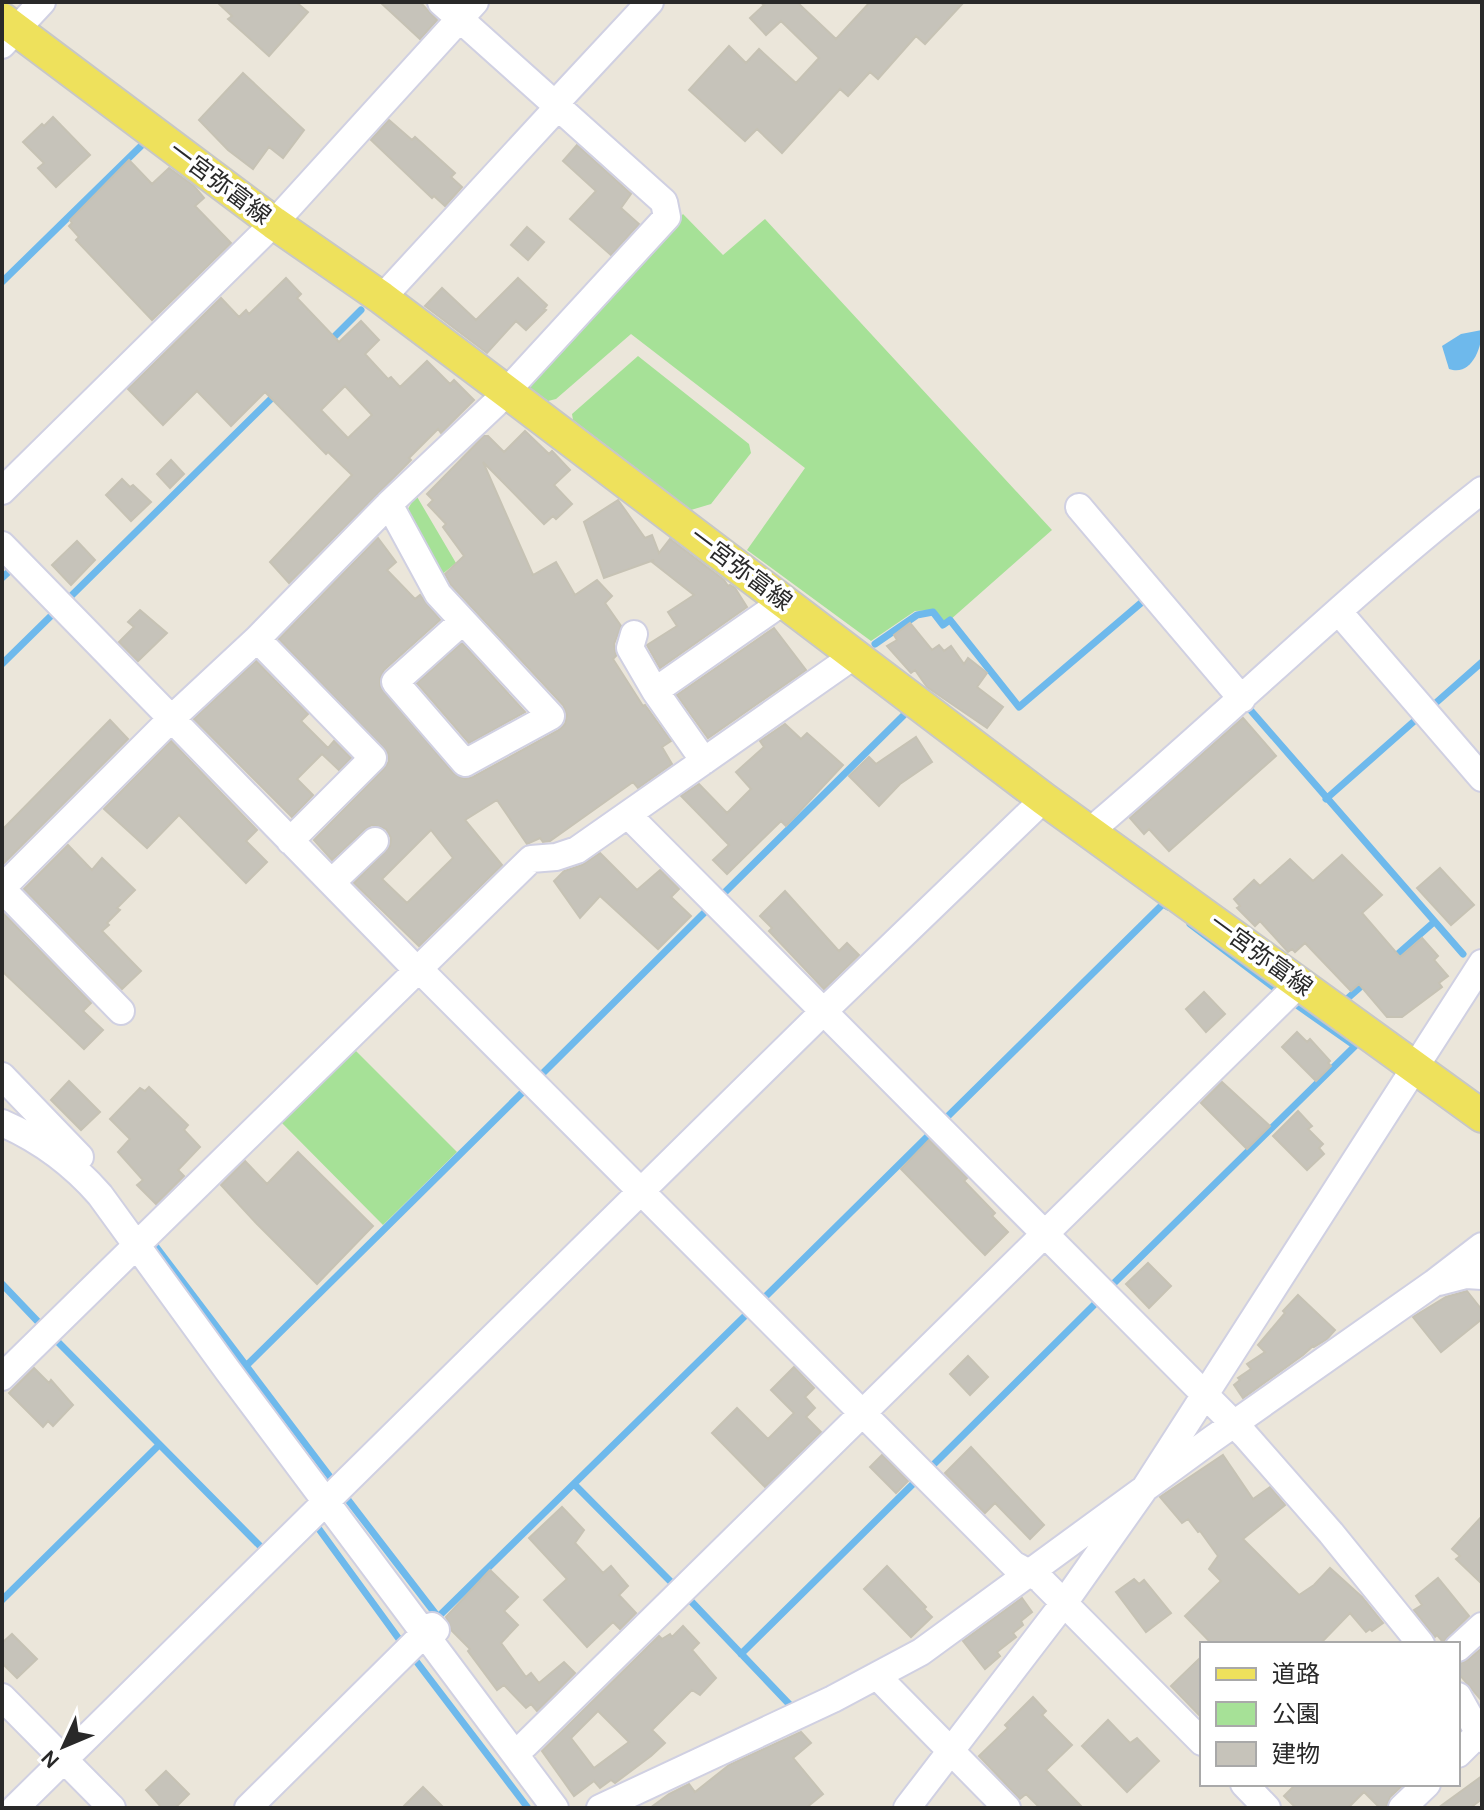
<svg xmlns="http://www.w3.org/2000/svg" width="1484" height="1810" font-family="Karla,'Noto Sans JP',sans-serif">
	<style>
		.green { fill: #a6e197 }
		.water { fill: #6eb9ec }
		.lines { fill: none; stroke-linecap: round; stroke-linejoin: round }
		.stream { stroke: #6eb9ec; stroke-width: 7 }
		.building { fill: #c6c3ba; stroke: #c6c2b4; stroke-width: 2; fill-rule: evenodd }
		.minor-casing { stroke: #d0d0e2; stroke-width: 30 }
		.major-casing { stroke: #c7c7c7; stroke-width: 36 }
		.minor { stroke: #fff; stroke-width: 26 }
		.major { stroke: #eee15c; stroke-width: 32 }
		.labels { text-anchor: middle; stroke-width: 7; stroke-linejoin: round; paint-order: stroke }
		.street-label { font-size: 24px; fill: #292929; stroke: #fff }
	</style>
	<rect width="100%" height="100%" fill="#ebe6da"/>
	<path class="green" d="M683 214 723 255 765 219 1052 530 950 620 944 621 934 610 915 611 871 641 747 550 805 468 631 334 556 399 548 401 525 384Z
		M638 356 749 444 751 453 711 504 691 510 573 420 572 414Z
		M416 495 456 563 440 576 405 514Z
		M350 1045 457 1152 383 1225 277 1118Z"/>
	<path class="water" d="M1482 330C1482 348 1471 377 1449 369L1442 346 1461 334Z"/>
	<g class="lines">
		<path class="stream" d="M2 282 142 145
			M329 342 361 310
			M2 578 15 566
			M68 599 277 393
			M875 644 917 615 933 612 943 625 950 620 1019 707 1148 597
			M2 664 57 610
			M1246 705 1463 954
			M1430 708 1482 662
			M1326 799 1420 716
			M719 898 907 712 903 710
			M1190 924 1281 993
			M1391 960 1434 922
			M1348 998 1366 982
			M541 1075 707 910
			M943 1121 1163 904 1168 907
			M151 1240 331 1478
			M2 1284 44 1328
			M1110 1287 1355 1046 1291 1001
			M763 1299 932 1132
			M53 1337 265 1551
			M247 1365 527 1088
			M931 1467 1100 1299
			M574 1484 676 1587
			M345 1496 438 1617 748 1313 743 1308
			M313 1528 316 1525 399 1639
			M688 1598 790 1705
			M2 1600 159 1445
			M741 1654 916 1481
			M413 1657 528 1808"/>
	</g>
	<path class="building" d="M217 2H296L308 12 269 56 228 19 232 16Z
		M380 2H420L437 20 420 39Z
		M760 2H800L799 4 836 39 870 2H964L925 44 916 36 878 79 870 72 848 96 840 89 782 153 757 129 745 141 689 90 729 46 746 63 759 49 796 83 819 58 781 21 766 35 750 18 764 5Z
		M243 73 304 130 283 158 269 147 253 169 228 150 199 120Z
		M53 117 90 155 56 187 38 168 44 163 23 142 42 124 44 126Z
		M389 120 412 140 415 137 455 173 451 177 462 187 445 206 434 196 432 198 371 140Z
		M577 145 631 194 621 208 639 224 611 255 570 219 596 191 563 161Z
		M129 160 152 184 169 168 194 186 204 198 195 206 231 243 152 320 76 240 79 237 69 226 72 223 70 220Z
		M527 227 544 242 528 260 511 245Z
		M286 278 301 294 297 298 339 342 361 321 379 340 365 354 388 379 391 377 400 387 427 361 450 384 454 380 474 400 441 433 438 429 409 458 411 460 289 583 270 562 352 475 328 452 326 454 265 392 231 426 197 391 163 425 128 389 221 298 239 317 246 310 249 314ZM345 386 372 415 348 438 321 410Z
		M518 278 547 305 544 309 546 310 526 330 516 321 487 353 425 306 442 288 476 320Z
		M525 431 549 454 552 451 570 470 554 485 572 504 556 519 553 516 544 524 483 462 533 575 556 562 575 595 597 580 612 596 605 603 621 626 614 644 616 656 613 659 643 706 645 705 671 741 662 747 672 764 638 788 633 782 550 841 543 842 540 838 527 844 497 800 465 820 502 865 419 946 354 883 390 846 391 838 386 829 372 825 365 829 332 860 314 840 384 769 389 761 388 753 279 639 378 538 396 562 387 570 415 599 420 595 440 620 384 670 380 678V686L453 773 465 779 473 777 559 730 565 724 567 715 563 705 451 585 445 574 464 556 443 527 446 524 428 505 433 500 427 494 484 436H488L504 452ZM431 830 453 858 407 903 382 879Z
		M171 460 184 474 170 488 157 474Z
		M122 479 130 487 133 485 151 502 131 521 106 495Z
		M618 500 645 538 652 535 659 553 670 539 724 580 728 586 730 585 735 588 747 607 660 668 647 645 677 626 668 612 694 595 652 562 654 560 604 578 584 522Z
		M77 541 95 560 71 585 52 565Z
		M140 610 167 633 138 661 119 642 134 627 128 622Z
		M910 623 932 650 939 645 944 651 951 646 964 664 968 658 987 673 977 687 1003 707 987 728 927 687 915 670 911 673 887 646 897 640 894 635Z
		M774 628 806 670 708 738 677 695Z
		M462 643 525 712 469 743 417 683Z
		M256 661 308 714 301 721 328 748 334 741 351 758 339 770 322 754 297 779 313 795 292 817 194 719Z
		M1243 718 1276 756 1169 851 1149 829 1144 834 1130 818Z
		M110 720 128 739 2 865V830Z
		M785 724 801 739 807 733 843 765 786 826 781 821 727 874 713 860 729 845 681 796 699 784 727 813 751 789 736 772 764 747 760 741Z
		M916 737 932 762 900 784 879 806 849 776 869 757 876 764Z
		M171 741 257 830 246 841 267 862 246 883 179 815 147 848 104 809Z
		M68 845 92 870 102 858 135 890 117 908 120 910 107 923 109 925 102 931 141 971 122 989 24 889Z
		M600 853 637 890 660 870 679 889 671 897 691 916 658 949 600 896 580 918 554 881 564 871 582 865Z
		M1342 855 1382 895 1362 913 1368 920 1400 957 1422 938 1438 956 1434 960 1448 976 1439 983 1442 987 1402 1017H1387L1359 984 1351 991 1305 943 1295 952 1292 949 1288 952 1260 921 1255 926 1237 908 1240 906 1234 899 1254 880 1260 886 1290 859 1313 881Z
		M1440 868 1474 905 1451 925 1417 888Z
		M785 891 837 949 839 951 847 943 859 955 824 989 769 931 772 928 760 916Z
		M2 912 91 1003 83 1011 103 1030 84 1049 2 971Z
		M1204 992 1225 1014 1206 1032 1186 1009Z
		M1297 1032 1307 1042 1310 1039 1330 1061 1328 1063 1331 1066 1316 1081 1282 1047Z
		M69 1081 100 1112 81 1130 51 1100Z
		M1222 1082 1270 1126 1247 1149 1201 1103Z
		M149 1087 188 1125 184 1130 200 1147 178 1170 184 1176 156 1204 137 1185 143 1180 118 1152 130 1139 110 1119 140 1088 145 1091Z
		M1298 1111 1312 1126 1308 1129 1323 1144 1319 1148 1324 1154 1307 1170 1273 1136Z
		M929 1140 967 1178 964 1181 995 1213 992 1216 1008 1232 985 1255 901 1169Z
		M298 1152 373 1226 317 1284 257 1224 221 1185 245 1161 267 1184Z
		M1148 1263 1171 1286 1149 1308 1126 1284Z
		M1467 1291 1482 1310V1319L1441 1352 1413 1317 1446 1297Z
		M1298 1295 1335 1330 1327 1339 1314 1347 1313 1346 1303 1355 1243 1398 1234 1385 1240 1380 1238 1378 1251 1369 1247 1364 1265 1352 1258 1345 1285 1313 1283 1311Z
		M968 1356 988 1377 970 1395 950 1374Z
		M794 1367 814 1388 805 1397 815 1408 806 1417 821 1432 765 1487 712 1433 737 1408 768 1439 794 1413 771 1390Z
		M34 1368 49 1383 51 1380 73 1405 53 1426 48 1421 43 1427 9 1393Z
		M971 1447 1044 1525 1030 1539 995 1503 985 1513 945 1473Z
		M882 1455 908 1481 896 1493 870 1467Z
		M1223 1455 1253 1499 1270 1487 1285 1505 1243 1539 1299 1595 1314 1585 1330 1568 1362 1597 1383 1623 1372 1631 1370 1629 1366 1632 1350 1613 1320 1644H1212L1185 1616 1221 1581 1209 1569 1218 1556 1200 1531 1198 1532 1188 1519 1182 1523 1160 1497Z
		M562 1507 584 1530 575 1543 603 1573 611 1566 628 1586 619 1595 636 1613 620 1629 613 1622 587 1647 544 1600 567 1579 529 1538Z
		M1482 1516V1584L1456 1559 1460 1556 1452 1549Z
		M887 1566 926 1607 924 1609 932 1617 911 1637 864 1589Z
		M490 1570 518 1597 504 1611 518 1625 501 1643 526 1677 531 1673 539 1683 564 1662 575 1673 537 1711 531 1704 526 1708 504 1685 497 1690 468 1651 470 1649 452 1631 446 1617Z
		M1438 1578 1469 1616 1443 1642 1437 1635 1435 1637 1414 1610 1422 1605 1416 1596Z
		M1134 1579 1139 1584 1144 1580 1171 1613 1146 1632 1116 1592Z
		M1022 1598 1032 1612 1021 1621 1023 1625 1013 1633 1016 1637 997 1652 1000 1656 985 1669 963 1641Z
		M683 1626 699 1643 692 1650 716 1678 700 1695 692 1690 652 1730 665 1743 651 1756 615 1783 611 1780 600 1788 594 1781 574 1796 542 1751 659 1636 662 1639 670 1634 672 1637ZM598 1711 629 1742 594 1768 571 1738Z
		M12 1634 37 1659 17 1678 2 1663V1643Z
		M1482 1648V1701L1458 1673V1664L1468 1660Z
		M1202 1656V1718L1171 1686Z
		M1033 1697 1046 1711 1042 1715 1072 1745 1046 1770 1083 1808H1040L1026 1794 1020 1799 979 1756 1008 1728 1005 1725Z
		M1108 1720 1130 1743 1137 1738 1159 1761 1127 1792 1082 1746Z
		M801 1732 811 1743 793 1758 823 1794 806 1808H650L669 1794 689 1784 695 1792 729 1765Z
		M166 1771 189 1794 175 1808H162L146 1790Z
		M1482 1776V1799L1470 1808H1438Z
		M1296 1784H1404L1390 1797 1386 1808H1380L1364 1792 1348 1808H1296L1284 1796Z
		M423 1787 444 1808H402Z"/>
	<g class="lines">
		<defs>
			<path id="minor" d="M2 45 42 2
				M554 105 650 2
				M382 298 557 108
				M2 491 274 223 475 2
				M389 504 438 594 551 716 465 763 395 682 463 621
				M1079 507 1242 699
				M2 545 409 962 418 968 1013 1564 1040 1579 1202 1742
				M1338 611 1482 778
				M634 634 630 648 655 691 704 761
				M257 639 373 758 290 841
				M655 691 784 601
				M628 815 1245 1435 1331 1533 1421 1644
				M1089 832C1222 720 1346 597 1482 490
				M332 882 375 841
				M2 888 171 719 257 639 389 504 495 404 667 217 664 202 441 2
				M2 889 121 1011
				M2 1076 80 1157
				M2 1123C41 1140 72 1163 100 1195L228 1371 555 1808
				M1439 1282 1466 1275 1482 1276
				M2 1377 531 859 556 857 577 850 855 655
				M1458 1648 1482 1626
				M878 1677 1007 1808
				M1458 1696 1482 1739
				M2 1697 112 1808
				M525 1745 1300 983
				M1458 1754 1479 1733
				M1244 1784 1267 1808
				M15 1808 823 1012 1044 799
				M248 1808 432 1626 436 1630
				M600 1808 833 1699 921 1652 1211 1440 1434 1283 1482 1246
				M907 1808 1064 1603 1143 1491 1482 963
				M1402 1808 1427 1784"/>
			<path id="major" d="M2 19 274 223 382 298 507 392 1044 799 1482 1116"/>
		</defs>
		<use href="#minor" class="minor-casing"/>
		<use href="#major" class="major-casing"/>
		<use href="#minor" class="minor"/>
		<use href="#major" class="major"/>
	</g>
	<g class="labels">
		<g class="street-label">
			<text transform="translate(220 183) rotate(37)" y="8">一宮弥富線</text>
			<text transform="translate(741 569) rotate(37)" y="8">一宮弥富線</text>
			<text transform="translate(1261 955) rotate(36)" y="8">一宮弥富線</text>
		</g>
	</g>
	<rect width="1484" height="1810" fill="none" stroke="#292929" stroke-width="8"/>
	<rect x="1200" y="1642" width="260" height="144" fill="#ffffff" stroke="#a9a9a9" stroke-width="2"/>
	<rect x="1216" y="1668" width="40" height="12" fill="#eee15c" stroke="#a9a9a9" stroke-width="2"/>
	<text x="1272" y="1682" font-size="24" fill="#292929">道路</text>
	<rect x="1216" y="1702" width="40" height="24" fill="#a6e197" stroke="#a9a9a9" stroke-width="2"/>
	<text x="1272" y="1722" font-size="24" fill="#292929">公園</text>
	<rect x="1216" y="1742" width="40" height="24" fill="#c6c3ba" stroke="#a9a9a9" stroke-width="2"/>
	<text x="1272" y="1762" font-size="24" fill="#292929">建物</text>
	<g transform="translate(64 1746) rotate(226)" stroke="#ffffff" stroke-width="6" paint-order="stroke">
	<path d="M0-6L14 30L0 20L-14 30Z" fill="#292929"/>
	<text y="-12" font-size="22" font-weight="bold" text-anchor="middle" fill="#292929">N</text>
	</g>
</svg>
